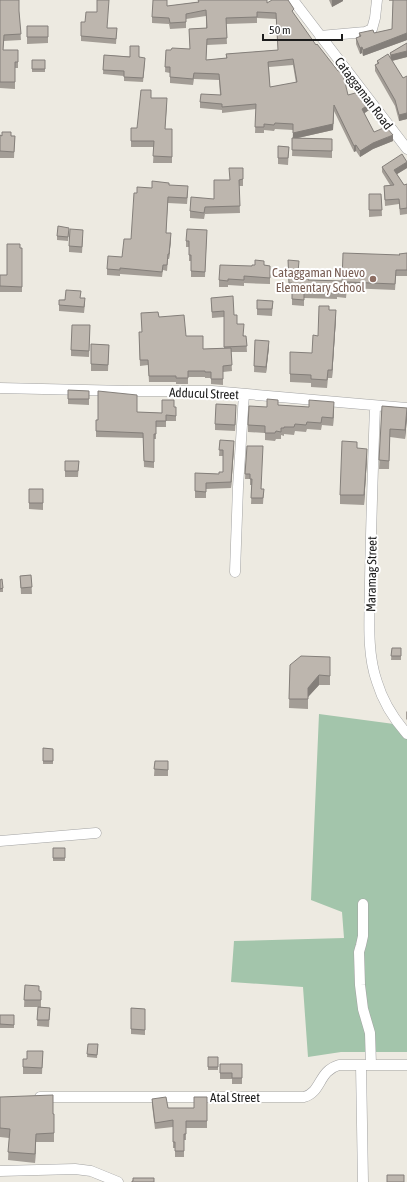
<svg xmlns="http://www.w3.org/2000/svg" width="407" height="1182" font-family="'Asap Condensed',sans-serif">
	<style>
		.cemetery { fill: #a3c5ab }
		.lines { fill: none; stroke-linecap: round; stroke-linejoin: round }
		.minor-casing { stroke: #a3a3a3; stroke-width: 11 }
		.minor { stroke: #fff; stroke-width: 10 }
		.wall { fill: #a39d96; fill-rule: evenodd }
		.shaded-wall { fill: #847f7a }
		.building { fill: #bdb6ae; stroke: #847f7a; fill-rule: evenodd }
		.education-dot { fill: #8d6e63; stroke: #fff; stroke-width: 1.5 }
		.labels { text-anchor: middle; stroke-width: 4; stroke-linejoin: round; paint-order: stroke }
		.street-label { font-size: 13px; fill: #1c1c1c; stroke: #fff }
		.education-label { font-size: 13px; fill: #785e54; stroke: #fff; text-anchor: end }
	</style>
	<rect width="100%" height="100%" fill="#edeae1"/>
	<path class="cemetery" d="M319 714 394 724 407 739V1052H341L308 1057 303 987 231 982 234 941 344 938 342 912 311 900Z"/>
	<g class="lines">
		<defs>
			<path id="minor" d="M293 0 407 149
				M320 36 365 32 372 29 375 18 377 0
				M0 388 128 391H212L407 408
				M375 406C373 464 371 523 370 582 370 615 366 651 377 682 383 702 393 718 407 734
				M235 572 238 487 244 394
				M0 841 96 833
				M363 904V936L361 945 359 952 360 985 363 1009 370 1033 371 1065
				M361 1065 363 1182
				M40 1097H304C322 1092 318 1071 339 1065H407
				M0 1171 75 1169 91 1171 118 1182"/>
		</defs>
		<use href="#minor" class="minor-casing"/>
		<use href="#minor" class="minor"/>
	</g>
	<path class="wall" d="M0 0 19 11 21 40 4 41 3 50H18V68H15V89L0 88Z
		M198 0H267V3L294 15 348 95 369 110 364 113 374 132 393 141 373 149 360 157 356 151 354 152 334 111 333 130 298 138 332 139V158L292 156 293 130 275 129 274 131 264 130V133H255L256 109 222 113V110L200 108V102L220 95 219 80 194 79 193 85 170 83V73L165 72 166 50H171L190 49 189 29 206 28V16L186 19V28L170 29 169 24 152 23V17L168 6 198 2ZM257 18 276 19 278 50 226 54V58L206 60 207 45 227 44 226 24 257 23ZM293 65 296 83 270 87 269 67Z
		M329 0H343V1L332 7Z
		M389 0H407V40L363 56 362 53 360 54 356 44V38L359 37V33H374L392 29 393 1H389Z
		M27 26H48V43L27 44Z
		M107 28H117L116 44 81 41V36Z
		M407 43V57L392 61 403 78 407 76V119L399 121 395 106 375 71V65L377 64V61L390 56V53Z
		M104 55 139 57 145 62 143 82 124 81V76L103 74Z
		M32 60H45V72H32Z
		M151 98 167 105 165 129H172V163H153L154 147H131V128H137Z
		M0 135 15 136 14 158H0Z
		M278 146 289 147 288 165 278 164Z
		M407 162V168L397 174 404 185 407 184V214L400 215 399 204 385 206 384 186 390 185 382 172V167Z
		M243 168V186H239L240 213 205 214 204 219 190 218V211L214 199 230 180Z
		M169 185 188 192 187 204 168 203 166 233 171 239 169 259H168L167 271 163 270 162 277 120 274V276L107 275V269L122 257 131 239 137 193Z
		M369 194H381L382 216 369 217Z
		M207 230 205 277H191V261H189V247H186V241Z
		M69 231 68 241 57 240V236Z
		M83 236 82 253 69 252V246Z
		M20 248H22V292H0V275H7Z
		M407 253V276H396L395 290 347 288 346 298 337 297V299L304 298V306L292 305V289H289L288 260 298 272 309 280 342 281 400 255Z
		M264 265 270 266V284L244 283V286L228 285V287H219V280L252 266Z
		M81 298 85 304 84 313 59 311V300Z
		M211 298 234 315 237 324 244 336H246L247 352H231L232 371 223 372V385L211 384V378H205V377H188V384H176V382H149L148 365 140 366 139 332H142L159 317 186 336 203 349 224 348V317L212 318Z
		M273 301 272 316 257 315V309Z
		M329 310 336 318 332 378H328L327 388 311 387V383L290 382V374L312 353 318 336Z
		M90 325 89 357 71 356V350Z
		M255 340 269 347 266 373 254 372Z
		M91 344 109 345 108 371H91Z
		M68 390 89 391V405L68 404Z
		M278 405 334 409 333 426 322 425 321 430 307 429 306 432 295 431 294 435 284 434V436L281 435V439H276L275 441 265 440V433L248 432V425L267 407Z
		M382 406 407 408V418L405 439 390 437 389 469H379Z
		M174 407H176V421H166V427H156V439H154V468L144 467 143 438 96 437V420L137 412 162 413Z
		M236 412 235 431 215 430V424Z
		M220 440 234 447 231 488 206 489V498H195V473L219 474 223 472V456H219Z
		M247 446 261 489H264L263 504H251L252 485H250V479H245Z
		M357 448 367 458 364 505 340 504V495Z
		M65 461H79L78 477H65Z
		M29 489H43V510L29 509Z
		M31 575 32 594H21L20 576Z
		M0 580 3 588V592H0Z
		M392 648H401V660H391Z
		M330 657V685H319L308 697V709L289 708 290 665Z
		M407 711V720L406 719V712Z
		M43 748 53 749V764H43Z
		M155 761 168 768V776H154Z
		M53 848H65V861H53Z
		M25 985 39 991H41V1007H24Z
		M38 1007 50 1008 49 1027 37 1026Z
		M131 1008 145 1009V1035L131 1034Z
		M0 1015H14V1028H0Z
		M88 1044H98L97 1058 87 1057Z
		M43 1051 42 1074H23V1059H27Z
		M208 1057H218V1070H208Z
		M220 1064H242V1084H232V1079H220Z
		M0 1097 54 1114V1142H36L35 1163 8 1160 9 1138 0 1137Z
		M207 1097V1128H186V1140H184V1157H175V1148H173V1127L155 1129 152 1105V1099L168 1108H194Z"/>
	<path class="shaded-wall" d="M332 0H343V1L332 7Z
		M407 33V40L363 56V50Z
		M362 47V53L360 54V48Z
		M407 51V57L391 61V55Z
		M369 104V110L362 115V109Z
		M334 105 333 130 293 139V133Z
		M407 113V119L399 121V115Z
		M393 135V141L373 149 360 157V151L373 143Z
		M356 145V151L354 152V146Z
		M407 162V168L394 176V170Z
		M171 233V239L169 259V254Z
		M336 310V318L332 378V370Z
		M269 341V347L266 373V367Z
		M334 402V409L333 426V418Z
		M407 410V418L405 439V430Z
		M234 441V447L231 488V482Z
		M367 449V458L364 505V495Z
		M319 675V685L308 697V709V688Z
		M36 1134V1142L35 1163V1154Z"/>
	<path class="building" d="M0 0H19V11L21 34 4 35 3 50H18V62H15V82H0Z
		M97 0H109L107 28H117L116 39 81 36V22H85L86 12H97Z
		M153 0H167V6L199 2 198 0H267V3L272 0H288L294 9 292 11 316 45 317 44 338 71 342 70 348 95 359 92 369 104 362 109 374 132 386 127 393 135 373 143 360 151 356 145 354 146 334 105 333 124 293 133V124L275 123 274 125 264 124V127H255L256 104 222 107V104L200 102 201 94 221 95 219 74 194 73 193 79 170 77V67H165L166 50H171L172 48 190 49 189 29 207 28 206 10 186 14V22L170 23 169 18 152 17ZM257 12 276 13 278 50 226 54 227 58 206 60 207 39 227 38 226 18 257 17ZM293 59 297 82 270 87 268 62Z
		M393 0H407V33L363 50 362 47 360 48 356 38 361 36 359 33 373 30 374 33 392 29Z
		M27 26H48V37H27Z
		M407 43V51L391 55 390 53Z
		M130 46H139V57L145 58 143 78 124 77V71L103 70 104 55 130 57Z
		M388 54 403 78 407 76V113L399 115 395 100 375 65 379 63 377 61Z
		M32 60H45V69H32Z
		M141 90H151V98H167L165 129H172V157L153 156 154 141H131V128H137Z
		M2 132H11V136H15L14 152 0 151V135L2 136Z
		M292 138 332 139V151L292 150Z
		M278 146 289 147 288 158H278Z
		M402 154 407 162 394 170 404 185 407 184V208L400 209 399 199 385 200 384 186 394 185 382 167Z
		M229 168H243V179L239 180 240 206 205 207 204 213 190 211 191 197 214 199V180H230Z
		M152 181 169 183V185L188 186 187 198 168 197 166 233H171L169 254H168L167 265H163L162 272 120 268V270L107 269 108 256 122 257 124 239H131L134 193H137V187L152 188Z
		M369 194H381L382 210H369Z
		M58 226 69 228 68 237 57 236Z
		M70 229 83 230 82 247 69 246Z
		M187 229 207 230 205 272 191 271V255H189V241H186Z
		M7 244H20V248H22V287L0 286V275H7Z
		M343 253 400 255 399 254 407 253V270H396L395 284 347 282 346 292 337 291V293L304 292V300L292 299V283H289L288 260 299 261 298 272H309L308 280 342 281Z
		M255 260 264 261V265L270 266V278L244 276V280L228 279V281L219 280 220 265 252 266V265H255Z
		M66 290 81 291 80 298H85L84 307 59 305V300H65Z
		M233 296 234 315H237V324H244L243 336H246L247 346 224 347V311L212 312 211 298Z
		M257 300 273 301 272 309H257Z
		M319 306H329V310H336L332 370H328L327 380 311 379V375L290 374V352L312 353 313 335 318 336Z
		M158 312 159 317 184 315 186 336H203V349L231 348 232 365 223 366V379H211V372H205V371H188V378H176V376H149L148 360H140L139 332H142L141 313Z
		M72 325H90L89 351 71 350Z
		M255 340 269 341 266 367 254 366Z
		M91 344 109 345 108 365 91 364Z
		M68 390 89 391V399H68Z
		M98 391 137 395V412L162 413V400H174V407H176V416L166 415V421H156V434H154V462L144 461 143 433 96 431V420H98Z
		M267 399 278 400V405L309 407V400L334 402 333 418 322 417 321 423 307 422 306 425 295 424 294 427H284V428H281V432L276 431 275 433H265V426L248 425 249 406 267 407Z
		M216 404 236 405 235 425 215 424Z
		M382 406 407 408 405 430 390 429 389 461 379 460Z
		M220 440 234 441 231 482 206 483V492L195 491V473L219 474V472H223V450H219Z
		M342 441 357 442V448L367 449 364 495H340Z
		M247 446H263L261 489H264L263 498H251L252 479H250V474H245Z
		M65 461H79L78 471H65Z
		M29 489H43V503H29Z
		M31 575 32 587 21 588 20 576Z
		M2 579 3 588 0 589V580Z
		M392 648H401V656H391Z
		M301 656 330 657V676L319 675 308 688V699H289L290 665Z
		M43 748 53 749V761H43Z
		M155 761H168V770L154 769Z
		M53 848H65V858H53Z
		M25 985 39 986V991H41V1000H24Z
		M38 1007 50 1008 49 1020H37Z
		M131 1008 145 1009V1030L131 1029Z
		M0 1015H14V1025L0 1024Z
		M88 1044H98L97 1055 87 1054Z
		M27 1051H43L42 1068 23 1067V1059H27Z
		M208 1057H218V1067H208Z
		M220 1064H242V1078H232V1073H220Z
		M53 1095V1114H54V1133L36 1134 35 1154 8 1152 10 1129 0 1128V1097Z
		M166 1097 168 1108H194V1097H207V1121H186V1134H184V1151H175V1142H173V1120L155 1123 152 1099Z
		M387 1175H404V1182H387Z
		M133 1178H154V1182H132V1181H133Z"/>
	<circle class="education-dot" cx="373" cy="279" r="4"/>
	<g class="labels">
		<g class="street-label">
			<text transform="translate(364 93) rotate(53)" y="5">Cataggaman Road</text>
			<text transform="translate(204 393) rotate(2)" y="5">Adducul Street</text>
			<text transform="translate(371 574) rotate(-89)" y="5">Maramag Street</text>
			<text x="235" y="1102">Atal Street</text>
		</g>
		<g class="education-label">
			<text x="365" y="277">Cataggaman Nuevo<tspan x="365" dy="15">Elementary School</tspan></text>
		</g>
	</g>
	<path d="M263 34v6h79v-6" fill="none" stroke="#1c1c1c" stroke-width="2"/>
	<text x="269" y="34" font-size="12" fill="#1c1c1c" stroke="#ffffff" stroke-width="3" paint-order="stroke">50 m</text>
</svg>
